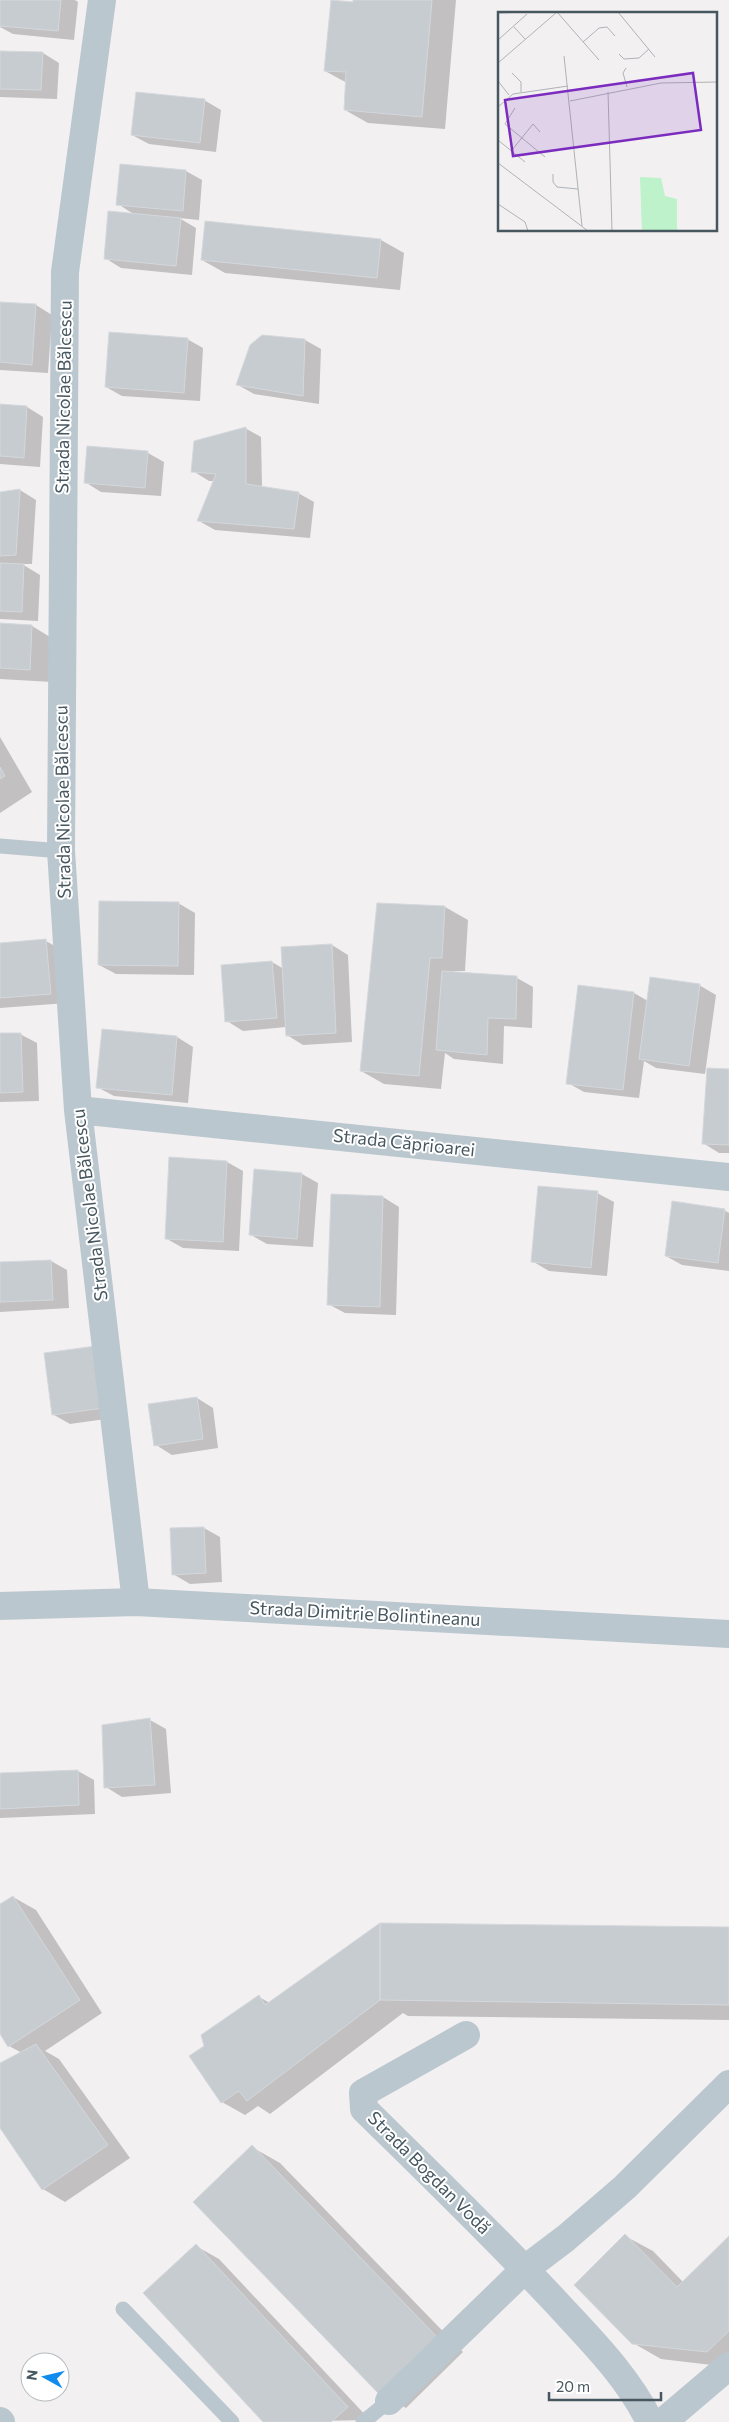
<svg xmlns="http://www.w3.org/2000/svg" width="729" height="2422" font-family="Commissioner,sans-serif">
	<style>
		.shadow { fill: #0003 }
		.building { fill: #c7ccd0; stroke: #d4d8dc }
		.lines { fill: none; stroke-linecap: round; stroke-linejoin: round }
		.lane { stroke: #bbc7ce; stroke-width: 15 }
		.street { stroke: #bbc7ce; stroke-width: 28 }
		.labels { text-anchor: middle; stroke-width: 4; stroke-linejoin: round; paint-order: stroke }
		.street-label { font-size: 18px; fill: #47575f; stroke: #fff }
		.inset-road { fill: none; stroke: #aeb3b7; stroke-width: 1 }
		.view { fill: #7b2cbf; fill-opacity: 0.15; stroke: #7b2cbf; stroke-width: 2.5 }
		.inset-edge { fill: none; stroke: #47575f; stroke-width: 2.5 }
	</style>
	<rect width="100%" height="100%" fill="#f3f0f1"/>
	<path class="shadow" d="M0 0H75L78 2 74 40 13 34 0 27Z
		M354 0H456L445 129 368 123 345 110 347 83 325 71Z
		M0 52 43 53 59 63 57 99 0 97Z
		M204 100 221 110 216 152 149 144 132 135Z
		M186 171 202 180 199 220 179 218 196 228 192 275 121 268 105 258 135 215 118 204Z
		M206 222 381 240 404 253 400 290 225 273 202 260Z
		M0 303 36 305 52 315 48 373 0 370Z
		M187 339 203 348 200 401 122 396 106 387Z
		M305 340 321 349 319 404 254 394 238 385Z
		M0 405 27 407 43 417 40 467 0 464Z
		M245 428 261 437 262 487 298 493 314 502 310 538 215 530 199 521 214 481H209L193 471Z
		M88 447 148 453 164 462 161 496 101 492 85 482Z
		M20 490 36 500 32 564H22L40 575 38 621 0 619V493Z
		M0 625 32 626 55 640 52 682 0 679Z
		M0 737 32 792 0 813Z
		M178 903 195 913 194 975 116 974 99 965Z
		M378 904 445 907 468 920 465 971H454V973L517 978 533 987 532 1028 504 1026 503 1064 454 1059 445 1053 441 1089 384 1084 361 1071Z
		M46 941 62 950 67 1003 0 1008V944Z
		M332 945 348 955 352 1042 303 1045 287 1035 286 1027 243 1031 227 1021 272 962 284 969Z
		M699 985 716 995 705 1074 656 1068 644 1061 639 1098 584 1092 568 1083 579 986 634 993 648 1001Z
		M103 1030 177 1037 193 1047 188 1103 114 1096 97 1087Z
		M20 1034 37 1043 39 1101 0 1102V1035Z
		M729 1071V1153H719L703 1143Z
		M227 1162 243 1171 239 1251 183 1248 167 1239Z
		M302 1174 318 1183 313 1247 267 1244 251 1235Z
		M597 1193 614 1202 607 1276 549 1271 532 1261Z
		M383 1197 399 1207 396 1315 345 1313 328 1304Z
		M724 1210 729 1213V1271L682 1265 666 1256Z
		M51 1261 67 1270 69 1308 0 1312V1263Z
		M45 1354 120 1417 70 1424 54 1415Z
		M197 1398 213 1408 218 1448 172 1455 156 1445Z
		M204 1528 220 1537 222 1582 190 1584 173 1574Z
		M150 1720 166 1729 171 1793 122 1797 106 1787Z
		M78 1771 94 1780 95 1814 0 1818V1774Z
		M13 1897 36 1910 102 2013 45 2051 59 2059 130 2158 65 2202 43 2189 0 2126V2065L22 2053 9 2046 0 2031V1906Z
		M729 1929V2020L408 2016 403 2013 270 2114 258 2106 245 2115 222 2102 205 2046 259 1997 270 2003Z
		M252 2147 280 2163 463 2352 406 2408 379 2392Z
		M625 2236 653 2251 684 2283 729 2238V2367L661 2359 633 2343Z
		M196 2246 219 2259 370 2420 265 2422Z"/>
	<path class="building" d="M0 0H61L58 31 0 26Z
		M331 0 353 2V0H432L422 117 344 110 346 72 324 71Z
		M0 51 43 52 41 90 0 89Z
		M136 92 205 99 200 143 131 135Z
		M120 164 186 170 183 211 116 205Z
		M108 211 181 218 176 266 104 259Z
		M205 221 381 239 377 278 201 260Z
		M0 302 36 304 32 365 0 362Z
		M109 332 188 338 184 393 105 387Z
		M262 335 305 339 303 396 236 385 250 345Z
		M0 404 27 406 24 458 0 456Z
		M246 427V484L299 492 294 529 197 521 216 474 191 472 194 441Z
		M87 446 148 451 145 488 84 483Z
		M20 489 16 555 0 556V492Z
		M0 563 24 564 22 612 0 611Z
		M0 623 32 625 30 670 0 668Z
		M0 767 5 776 0 779Z
		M99 901 179 902 178 966 98 965Z
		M377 903 445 906 442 958H430L419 1076 360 1071Z
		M46 939 51 994 0 998V943Z
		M332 944 336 1033 286 1036 281 947Z
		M272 961 277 1018 225 1022 221 965Z
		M442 971 517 976 516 1019 488 1018 487 1055 436 1050Z
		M650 977 700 984 689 1066 639 1059Z
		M578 985 634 992 623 1090 566 1084Z
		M102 1029 177 1036 172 1095 96 1088Z
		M0 1033H21L23 1092 0 1093Z
		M707 1068 729 1069V1145L702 1144Z
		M169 1157 227 1161 223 1242 165 1239Z
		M254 1169 302 1173 297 1239 249 1235Z
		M538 1186 598 1191 591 1268 531 1262Z
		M331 1194 383 1196 380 1307 327 1305Z
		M672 1201 725 1209 718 1263 665 1256Z
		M51 1260 53 1300 0 1302V1262Z
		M96 1346 104 1408 52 1415 44 1353Z
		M197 1397 203 1439 154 1446 148 1404Z
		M204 1527 206 1573 172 1575 170 1528Z
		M150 1718 155 1785 104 1788 102 1725Z
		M78 1770 79 1805 0 1809V1773Z
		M13 1896 80 2000 8 2047 0 2034V1904Z
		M380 1923V2000L247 2101 239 2091 221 2103 189 2056 204 2046 201 2035 259 1995 265 2005Z
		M380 1923 729 1927V2005L380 2000Z
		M36 2044 108 2145 42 2190 0 2128V2063Z
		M252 2145 436 2336 378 2393 193 2202Z
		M625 2234 677 2287 729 2236V2331L707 2352 632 2344 574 2285Z
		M196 2244 348 2407 331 2422H263L143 2293Z"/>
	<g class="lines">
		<path class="lane" d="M0 846 61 851
			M123 2309 232 2422
			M363 2422 389 2401"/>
		<path class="street" d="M102 0 65 272 61 851 78 1110 136 1602
			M78 1110 729 1177
			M0 1606 136 1602 729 1634
			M466 2035 363 2093 364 2109C428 2172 493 2235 554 2300 589 2338 627 2375 650 2422
			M389 2401 525 2269 566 2238 625 2187 729 2084
			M0 2421 1 2422
			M663 2422 729 2366"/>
	</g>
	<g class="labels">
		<g class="street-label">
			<text transform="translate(64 397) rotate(-89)" y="6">Strada Nicolae Bălcescu</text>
			<text transform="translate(63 802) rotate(-91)" y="6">Strada Nicolae Bălcescu</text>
			<text transform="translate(404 1143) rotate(6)" y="6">Strada Căprioarei</text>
			<text transform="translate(90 1205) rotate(-97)" y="6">Strada Nicolae Bălcescu</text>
			<text transform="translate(365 1614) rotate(3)" y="6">Strada Dimitrie Bolintineanu</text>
			<text transform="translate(429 2173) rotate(45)" y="6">Strada Bogdan Vodă</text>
		</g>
	</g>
	<g transform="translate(498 12)">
		<rect width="219" height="219" fill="#f3f0f1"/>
		<path d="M142 165 163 166 167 184 179 187V219H144Z" fill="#bdf2cb"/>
		<path class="inset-road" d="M59 0 101 48M120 0 157 45M0 1 31 0M16 15 27 27M0 28 29 2M85 30 101 16 109 15 117 24M121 42 126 47 141 46 151 37M66 44 84 214M0 51 59 0M128 56 125 61 129 75M14 61 23 70V80M0 69 11 83M110 80 114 219M72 89 163 71 219 70M0 95 15 82 70 74M17 96 7 112 47 145M0 128 27 150M14 138 35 112 42 120M0 151 90 219M55 162V170L59 175 80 177M0 192 27 210 30 219"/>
		<path class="view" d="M195 61 203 118 15 144 7 88Z"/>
		<rect width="219" height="219" class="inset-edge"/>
	</g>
	<g transform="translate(45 2377) rotate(278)"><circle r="24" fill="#ffffff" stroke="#b5bcbf"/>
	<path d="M0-4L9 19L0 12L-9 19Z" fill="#0f8cee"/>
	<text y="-8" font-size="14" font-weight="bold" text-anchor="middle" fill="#47575f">N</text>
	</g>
	<path d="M549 2392v8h112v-8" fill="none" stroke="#47575f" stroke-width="2.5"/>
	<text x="556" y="2392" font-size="15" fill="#47575f" stroke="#ffffff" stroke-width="4" paint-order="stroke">20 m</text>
</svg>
